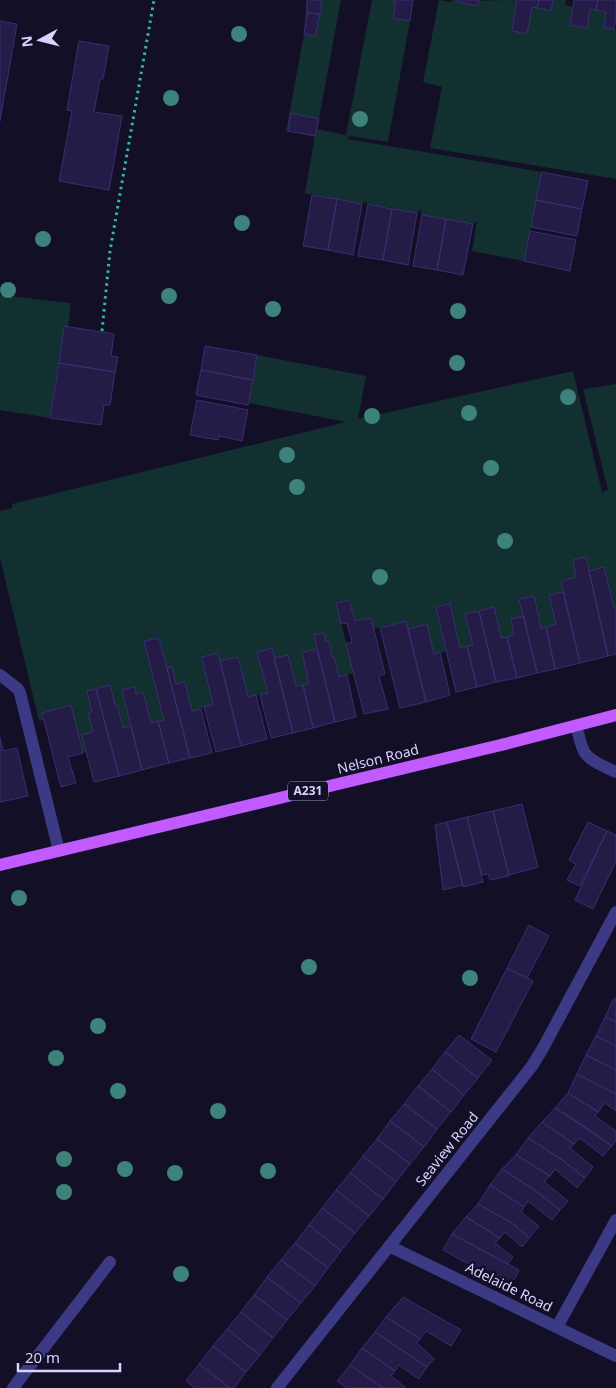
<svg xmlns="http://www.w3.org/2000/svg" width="616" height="1388" font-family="'Noto Sans',sans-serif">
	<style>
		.green { fill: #12302f }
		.building { fill: #241b47; stroke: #3b2d73 }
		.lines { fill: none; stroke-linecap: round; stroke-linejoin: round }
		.path { stroke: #2fb8b0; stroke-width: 3; stroke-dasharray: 2.5 4; stroke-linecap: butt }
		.minor { stroke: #3d3a85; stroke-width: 12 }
		.major { stroke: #c25bff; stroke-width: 12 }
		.tree { fill: #3d827b }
		.labels { text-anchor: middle; stroke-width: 5; stroke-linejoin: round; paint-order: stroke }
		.shield { fill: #130f26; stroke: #9e99be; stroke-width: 1 }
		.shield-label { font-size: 12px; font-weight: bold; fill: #d9d4ff }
		.street-label { font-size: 14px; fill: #d9d4ff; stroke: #130f26 }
	</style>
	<rect width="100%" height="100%" fill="#130f26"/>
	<path class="green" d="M307 0H341L317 129 346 135 372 0H394V3H396L393 18 410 21 388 142 349 136 348 139 542 172 524 261 472 251 477 221 473 224 422 215 420 209 417 213 368 204 365 201 362 204 305 193 315 136 286 131 304 34Z
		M439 0 451 2 452 0H458L457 1 517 0 512 31 527 34 532 7 550 11 553 0H566L565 5 573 7 570 25 587 28 590 9 606 12 604 27 616 29V179L430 148 442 87 423 82Z
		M0 295 71 303 68 327H64L50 418 0 410Z
		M257 355 366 376 358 419 573 371 602 492 608 490 583 389 616 384V608H614L604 567 589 571 586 557 573 560 576 577 561 580 563 592 549 595 556 624 541 628 534 596 524 616 511 620 514 635 501 638 493 607 465 614 473 645 460 648 449 604 436 607 446 651 434 654 427 624 408 629 405 621 373 629 370 618 355 621 349 600 336 604 354 673 339 677 334 658H332L329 641 326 642 324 633 314 635 317 649 302 653 309 683 296 686 288 655 274 658 272 648 257 652 268 693 248 697 238 657 220 661 218 653 202 658 213 705 192 711 185 682 176 684 172 668H167L159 638 145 641 164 720 151 723 143 692 136 694 134 687 122 690 131 726 123 728 117 705H115L110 685 87 691 92 712 88 714 93 732 87 752 83 753 71 706 42 713 44 720 39 721 0 558V511L12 508V504L346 422 249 403Z"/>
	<path class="building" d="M307 0H321V14L307 13Z
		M394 0H413L410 21 393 18 396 3H394Z
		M458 0H479L478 6 457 2Z
		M517 0H539L537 8 532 7 527 34 512 31Z
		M539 0H553L551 11 537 8Z
		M574 0H598L596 10 590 9 587 28 570 25Z
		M598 0H616V17L614 29 604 27 606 12 596 10Z
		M307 13 320 14 315 36 304 34Z
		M0 21 17 24 0 121Z
		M79 41 109 46 103 79H100L94 112 122 116 109 190 59 181 72 111 67 110Z
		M291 113 319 119 315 136 288 131Z
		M542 172 588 181 582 209 536 200Z
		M312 195 337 199 328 250 303 246Z
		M337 199 362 204 353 255 328 250Z
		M536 200 582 209 577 236 531 227Z
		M368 204 392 209 383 260 358 256Z
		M392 209 417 213 408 265 383 260Z
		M422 215 446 219 437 270 413 266Z
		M446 219 473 224 463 275 437 270Z
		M530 231 576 240 570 271 524 261Z
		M64 326 114 334 111 356 118 357 115 372 59 363Z
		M205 346 257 355 253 380 201 370Z
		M59 363 115 372 110 405H104L101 425 50 418Z
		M201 370 253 380 248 405 196 395Z
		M197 400 248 410 242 441 219 436 218 440 190 435Z
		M586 557 608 656 580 663 561 581 576 577 573 560Z
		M604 567 614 608H616V654L608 656 589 571Z
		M563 592 580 663 555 669 546 627 556 624 549 595Z
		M534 596 541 628 546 627 555 669 537 673 519 599Z
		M349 600 355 621 371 618 385 674 379 676 388 709 364 714 346 644 352 642 347 623 341 624 336 603Z
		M450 604 460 648 467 646 477 687 456 692 436 607Z
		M494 607 501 638 507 637 517 678 496 682 479 611Z
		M479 611 496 682 477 687 467 646 473 645 465 614Z
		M524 616 537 673 517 678 507 637 514 635 511 619Z
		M406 621 426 702 400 708 380 628Z
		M427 624 434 654 440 652 450 695 426 702 408 629Z
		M324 633 326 642 329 641 332 658 334 657 339 677 347 675 356 717 335 722 314 635Z
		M159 638 190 758 169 763 158 721 164 720 144 641Z
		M272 648 293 733 271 738 260 695 268 693 257 652Z
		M317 649 335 722 313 728 303 685 309 683 302 652Z
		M218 653 241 746 216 752 204 707 213 705 202 657Z
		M288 655 296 686 303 685 313 728 293 733 274 658Z
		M238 657 248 697 256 695 267 739 241 746 220 661Z
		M172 667 176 684 185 682 192 711 201 709 212 753 190 758 167 668Z
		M110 685 115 705H117L123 728 131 726 142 770 119 776 96 689Z
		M135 687 136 694 143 692 151 723 158 721 169 763 142 770 122 690Z
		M96 689 119 776 94 782 82 735 93 732 88 713 92 712 87 691Z
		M71 705 83 753 68 757 76 783 61 787 42 713Z
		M0 738 3 751 17 748 28 796 0 802Z
		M522 804 538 867 509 875 493 811Z
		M493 811 509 876 490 880 488 874 482 875 467 817Z
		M467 817 483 882 463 887 447 822Z
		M447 822 463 885 443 890 435 825Z
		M588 822 607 831 580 886 567 880 576 864 569 860Z
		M607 831 616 835V861L593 909 575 900Z
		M529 925 549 936 527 978 507 968Z
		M507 968 533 981 496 1052 471 1039Z
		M614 998 616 999V1022L605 1017Z
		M605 1017 616 1022V1046L596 1036Z
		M459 1035 492 1060 478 1078 445 1052Z
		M596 1036 616 1046V1070L586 1055Z
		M445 1052 478 1078 464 1095 432 1069Z
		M586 1055 616 1070V1094L577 1074Z
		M432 1069 464 1095 451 1112 418 1086Z
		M577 1074 616 1094V1111L605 1103 598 1112 568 1093Z
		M418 1086 451 1112 437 1129 404 1104Z
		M568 1093 598 1112 595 1116 616 1131V1140L612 1146 555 1108Z
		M404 1104 437 1129 424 1147 390 1121Z
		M555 1108 587 1128 612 1146 603 1156 580 1138 574 1144 542 1122Z
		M390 1121 424 1147 410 1164 377 1139Z
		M542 1122 574 1144 570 1148 593 1167 585 1178 562 1160 528 1138Z
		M528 1138 562 1160 585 1178 577 1188 555 1169 550 1176 516 1155Z
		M377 1139 410 1164 396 1182 363 1156Z
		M516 1155 550 1176 544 1182 568 1201 560 1210 536 1191 502 1169Z
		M363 1156 396 1182 383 1199 350 1173Z
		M502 1169 536 1191 560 1210 552 1220 528 1201 524 1207 490 1185Z
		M350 1173 383 1199 369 1216 336 1190Z
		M490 1185 524 1207 521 1212 539 1226 529 1238 512 1223 478 1204Z
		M336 1190 369 1216 355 1233 322 1208Z
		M478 1204 512 1223 529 1238 522 1247 505 1232 500 1238 466 1217Z
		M322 1208 355 1233 341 1251 309 1225Z
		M466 1217 500 1238 495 1243 513 1257 508 1264 452 1234Z
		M309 1225 341 1251 328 1268 295 1243Z
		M452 1234 519 1270 510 1287 443 1250Z
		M295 1243 328 1268 315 1286 281 1260Z
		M281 1260 315 1286 301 1303 267 1277Z
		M267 1277 301 1303 287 1320 254 1295Z
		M254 1295 287 1320 273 1338 241 1312Z
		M403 1297 461 1330 451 1346 426 1331 420 1339 386 1317Z
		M241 1312 273 1338 260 1355 227 1329Z
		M386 1317 420 1339 417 1343 434 1359 427 1367 375 1332Z
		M227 1329 260 1355 246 1372 213 1346Z
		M375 1332 427 1367 419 1379 399 1365 395 1371 362 1348Z
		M213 1346 246 1372 234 1388H230L199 1364Z
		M362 1348 395 1371 391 1376 406 1388H383L350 1365Z
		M199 1364 230 1388H195L186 1381Z
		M350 1365 383 1388H347L337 1381Z"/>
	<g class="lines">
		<path class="path" d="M102 331 110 251 154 0"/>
		<path class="minor" d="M0 675 18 689 20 693 59 851
			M576 726C579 734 580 745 585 753 591 762 606 767 616 772
			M389 1246 616 1356
			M557 1327 616 1220
			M13 1388 110 1262
			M277 1388 532 1066 543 1048 616 912"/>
		<path class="major" d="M0 865 509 743 616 715"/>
	</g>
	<g class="tree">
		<circle cx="239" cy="34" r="8"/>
		<circle cx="171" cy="98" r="8"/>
		<circle cx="360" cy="119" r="8"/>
		<circle cx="242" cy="223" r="8"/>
		<circle cx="43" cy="239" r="8"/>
		<circle cx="8" cy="290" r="8"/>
		<circle cx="169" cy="296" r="8"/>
		<circle cx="273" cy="309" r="8"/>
		<circle cx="458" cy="311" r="8"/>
		<circle cx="457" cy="363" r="8"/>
		<circle cx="568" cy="397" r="8"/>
		<circle cx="469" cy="413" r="8"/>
		<circle cx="372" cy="416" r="8"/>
		<circle cx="287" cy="455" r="8"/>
		<circle cx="491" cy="468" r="8"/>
		<circle cx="297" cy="487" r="8"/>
		<circle cx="505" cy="541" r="8"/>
		<circle cx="380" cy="577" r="8"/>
		<circle cx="19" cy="898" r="8"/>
		<circle cx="309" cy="967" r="8"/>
		<circle cx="470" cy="978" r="8"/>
		<circle cx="98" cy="1026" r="8"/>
		<circle cx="56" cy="1058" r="8"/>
		<circle cx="118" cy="1091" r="8"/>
		<circle cx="218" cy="1111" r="8"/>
		<circle cx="64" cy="1159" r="8"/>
		<circle cx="125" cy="1169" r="8"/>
		<circle cx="268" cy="1171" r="8"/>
		<circle cx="175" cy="1173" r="8"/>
		<circle cx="64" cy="1192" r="8"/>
		<circle cx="181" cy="1274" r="8"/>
	</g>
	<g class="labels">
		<rect class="shield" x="288" y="781.5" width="40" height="19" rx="4"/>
		<g class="shield-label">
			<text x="308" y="795">A231</text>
		</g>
		<g class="street-label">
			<text transform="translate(378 759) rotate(-14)" y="5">Nelson Road</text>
			<text transform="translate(447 1149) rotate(-51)" y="5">Seaview Road</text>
			<text transform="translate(509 1287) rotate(26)" y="5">Adelaide Road</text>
		</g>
	</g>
	<g transform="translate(40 40) rotate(263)" stroke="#130f26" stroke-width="4" paint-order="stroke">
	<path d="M0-4L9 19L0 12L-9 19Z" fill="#d9d4ff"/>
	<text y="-8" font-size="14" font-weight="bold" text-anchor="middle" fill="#d9d4ff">N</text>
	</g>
	<path d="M18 1363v8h102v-8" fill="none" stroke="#d9d4ff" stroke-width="2.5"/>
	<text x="25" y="1363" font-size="15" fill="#d9d4ff" stroke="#130f26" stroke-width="4" paint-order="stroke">20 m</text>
</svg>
